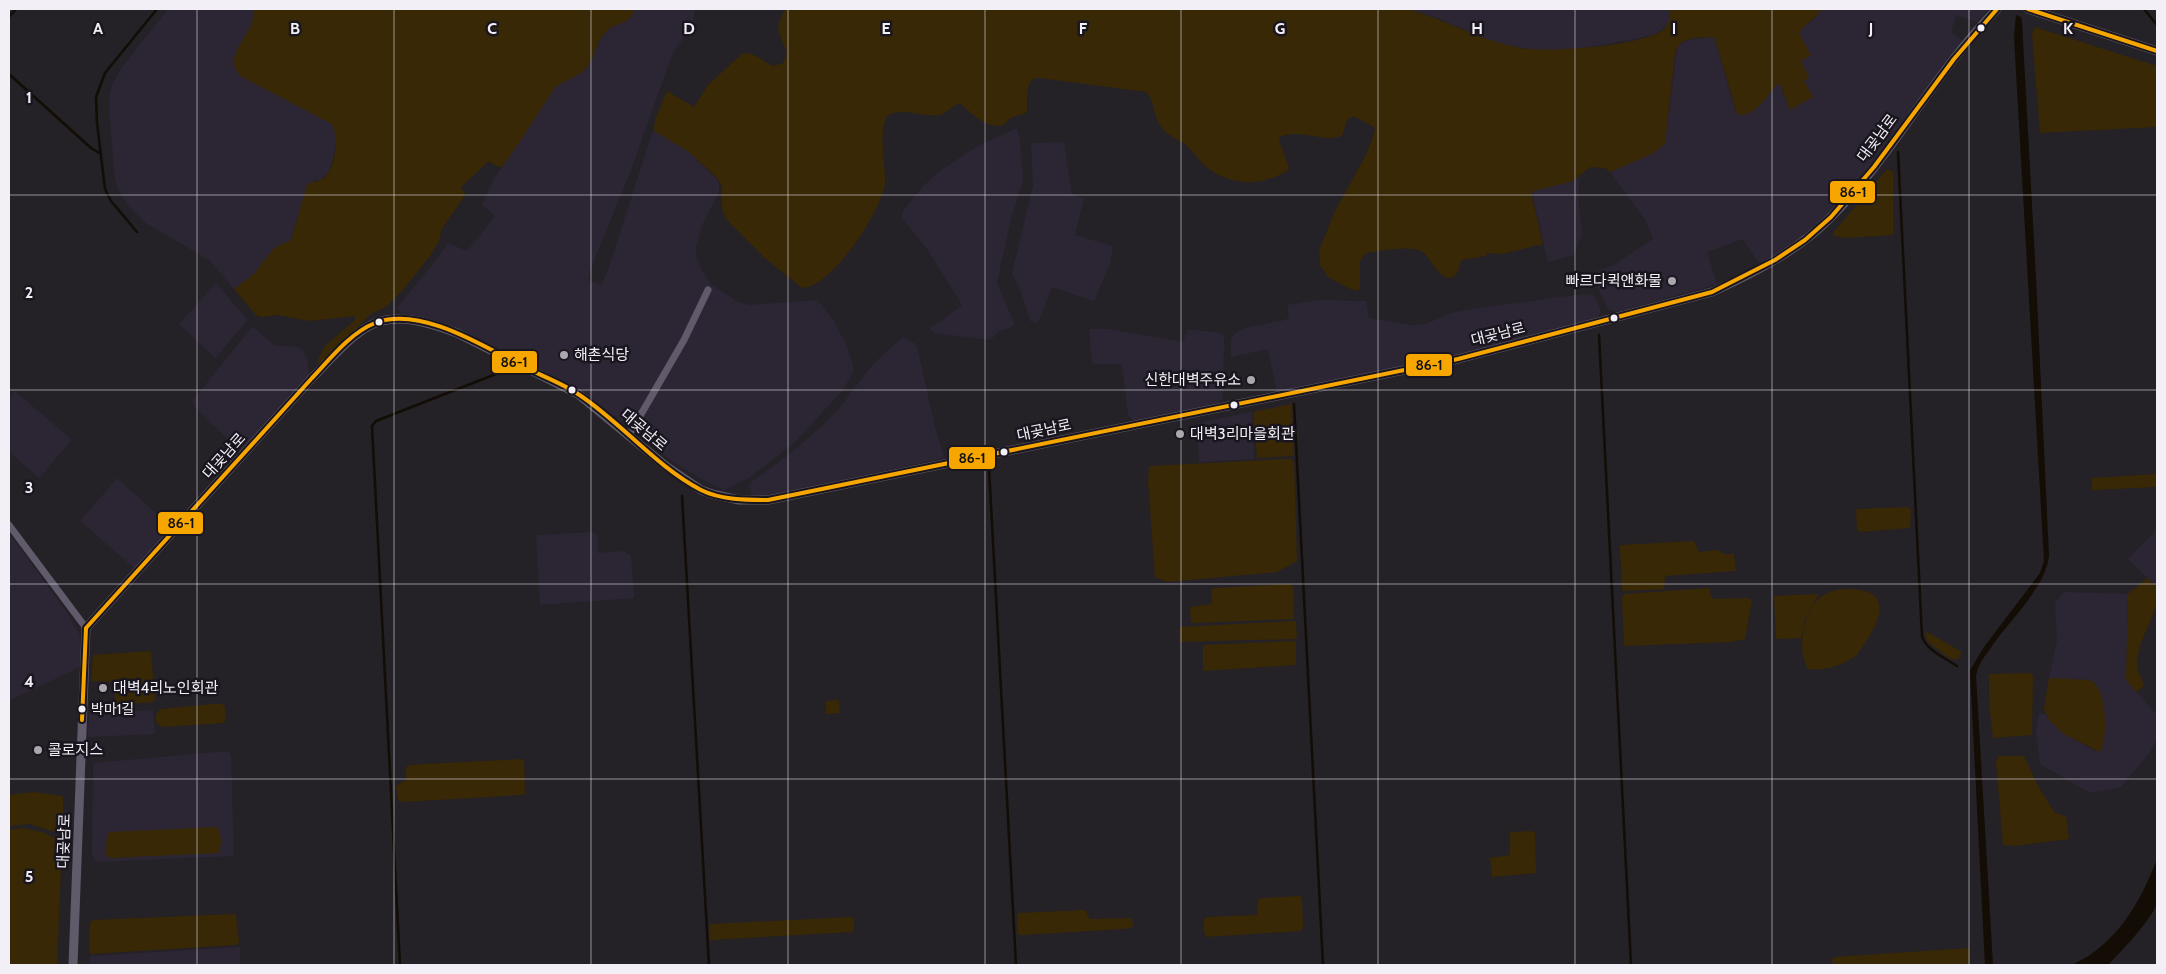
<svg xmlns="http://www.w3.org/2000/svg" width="2166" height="974" font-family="Cabin,'Noto Sans KR',sans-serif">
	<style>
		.built { fill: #2c2634 }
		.green { fill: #392805 }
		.water { fill: #130d05 }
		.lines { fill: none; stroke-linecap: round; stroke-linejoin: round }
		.stream { stroke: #130d05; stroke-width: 2.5 }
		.minor { stroke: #615a6a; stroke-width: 7 }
		.tertiary { stroke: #615a6a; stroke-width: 9 }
		.bus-1-casing { stroke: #1a161f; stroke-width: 8 }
		.bus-1 { stroke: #f7a600; stroke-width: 4 }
		.grid { fill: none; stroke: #f2eff6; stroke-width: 1; stroke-opacity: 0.55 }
		.bus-dot { fill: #f2eff6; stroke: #1a161f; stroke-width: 2 }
		.poi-dot { fill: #aaa7ae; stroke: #1a161f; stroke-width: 2 }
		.labels { text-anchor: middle; stroke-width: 5; stroke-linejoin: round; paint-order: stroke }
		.bus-label { font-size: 14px; fill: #f2eff6; stroke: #1a161f; text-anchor: start }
		.street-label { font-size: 15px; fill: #f2eff6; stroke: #1a161f }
		.poi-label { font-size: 15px; fill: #f2eff6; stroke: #1a161f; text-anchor: start }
		.grid-label { font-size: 16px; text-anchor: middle; font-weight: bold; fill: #f2eff6; stroke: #1a161f; stroke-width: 5; stroke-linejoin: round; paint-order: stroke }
		.line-badge { stroke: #1a161f; stroke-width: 2 }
		.pale-badge-label { font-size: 14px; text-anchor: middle; font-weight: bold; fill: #111 }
	</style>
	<rect width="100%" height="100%" fill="#242127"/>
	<path class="built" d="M168 9H253L254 20 248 31 242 77 330 123 335 127 337 134 333 158 328 173 320 180H315L298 214 291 240 274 248 254 274 234 289 210 261 146 223 126 203 118 189 115 180 109 110V98L112 85 122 67Z
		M634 9H695L692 28 673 52 630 173 596 255 588 280 601 285 608 270 653 130 689 152 719 182V192L702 225 696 247V256L701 269 712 285 736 301 749 305 817 300 834 321 846 344 853 364V372L843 390 794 443 750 477 724 490 703 480 672 461 591 398 565 382 462 331 438 322 401 313 398 309 399 305 436 260 448 243 467 251 495 216 482 205 493 180 519 143 554 89 560 83 586 69 601 39 607 30 631 18Z
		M1408 9H1670V12L1669 22 1663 29 1653 35 1598 46 1548 51 1522 48 1493 42 1435 17Z
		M1822 9H1988L1977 22 1956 15 1951 33 1963 41 1843 201 1829 215 1805 235 1762 262H1758L1743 239 1707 252 1717 284 1619 312 1609 310 1597 286 1584 279 1598 271 1612 266 1653 239 1646 221 1610 172 1652 154 1665 144 1677 47 1687 40 1712 37 1715 39 1735 110 1746 114 1758 107 1777 84H1780L1785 99 1804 80 1801 61 1811 55 1799 33 1801 29 1814 19Z
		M1017 128 1020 142 1023 181 1011 219 997 282 1015 325 998 332 992 339 987 340 935 333 929 329 962 305 927 249 902 218 903 211 922 187 941 170 976 147Z
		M1064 142 1072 194 1084 198 1075 235 1113 246 1110 264 1094 301 1052 287 1038 323 1031 322 1020 289 1012 273 1033 186 1031 143Z
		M1579 177V205L1582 235 1573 256 1548 262 1532 193 1534 191 1573 181Z
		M216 283 248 320 215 358 179 324Z
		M1584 294 1593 295 1596 300 1600 308V313L1597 318 1468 353 1374 374 1277 392 1268 349 1231 357V340L1234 334 1245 328 1285 320 1289 317 1287 305 1319 300 1366 301 1369 318 1411 325 1426 324 1451 313 1472 309Z
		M251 328H254L274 345 297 347 303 350 307 357 309 376 244 448 238 449 199 411 193 404V400Z
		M1089 329H1108L1183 342 1188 329 1220 333 1224 336 1223 398 1215 405 1134 421 1128 415 1122 364H1092Z
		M903 337 916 344 918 351 936 431 944 458 780 494 752 497 749 486 750 483 787 456 825 423 837 411 873 364Z
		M15 391 72 440 39 478 9 452V399Z
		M1252 412 1254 459 1199 462 1197 423Z
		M117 478 171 527 134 568 80 521Z
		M2157 530V587L2128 559Z
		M591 532 595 533 597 536 598 553 623 551 631 555 634 598 540 605 536 535Z
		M9 533 68 614 80 635 81 648 80 667 9 701Z
		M2064 592 2128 594 2126 680 2157 715V738L2150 752 2122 786 2119 788 2090 793 2040 764 2036 734 2039 713 2045 714 2049 720 2064 734 2097 752 2102 697 2095 683 2089 680 2049 678 2057 641 2055 603Z
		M153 710 155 734 88 737 89 713Z
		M227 751 231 755 234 856 97 862 92 856 93 763Z
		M240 947V965H90V956Z"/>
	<path class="green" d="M253 9H634C632 24 618 21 608 30 596 40 596 56 587 67 579 77 563 80 554 89L519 143 502 167 496 166 489 161 463 185 461 189 465 193 464 197 441 230 440 239 430 256 402 291 386 307 371 314 320 364 317 362 325 346 355 320V316L309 321 278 315 261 317 256 315 234 289 254 274 274 248 291 240 307 185C312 180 319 182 324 178 335 168 341 133 330 123L242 77C217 55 258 35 253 9Z
		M786 9H1408C1446 20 1480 40 1520 48 1546 53 1643 46 1663 30 1669 25 1671 16 1670 9H1822C1816 19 1805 23 1799 33L1811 55 1801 61 1809 77 1804 81 1813 97 1790 110 1780 84H1777C1768 95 1754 119 1737 114L1715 39 1712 37C1697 38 1679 36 1675 54L1665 144 1652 154 1610 172 1605 168 1590 167 1573 181 1534 191 1532 193V197L1543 244 1502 254 1487 253 1486 256 1462 260C1459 264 1460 268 1458 271 1445 293 1430 255 1421 251 1408 245 1379 251 1366 253L1360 261V289L1357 291 1350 289 1328 277 1320 265 1319 251 1334 213 1367 153 1375 130 1373 126 1353 116 1347 120 1342 136C1323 143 1300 128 1280 137L1279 141 1289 167 1287 171C1261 187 1228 186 1204 165 1198 159 1193 151 1186 145 1176 138 1166 135 1159 124 1153 113 1155 101 1146 92L1040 78H1034C1024 88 1028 100 1027 112L1024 114 1012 117 1003 125C987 129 972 114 961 104 952 104 948 113 940 115 922 118 905 107 888 115 877 130 886 165 885 183 882 211 831 288 802 288L766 259 725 218 722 208V185L714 175 689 152 653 130 656 117 667 91 694 107 708 85 742 54C753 50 762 61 773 66L783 63 787 53C781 35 772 28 786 9Z
		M2035 27 2157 66V127L2040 133 2032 34Z
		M1887 169 1893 172V235L1846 238 1834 236 1833 233Z
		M1291 404 1294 455 1293 456 1257 458 1253 412Z
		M1285 459H1292L1294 462 1297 561 1277 572 1167 582 1155 577 1148 481 1149 466Z
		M2157 474V487L2092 490V478Z
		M1908 507 1911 510 1910 528 1861 532 1857 530 1856 512 1857 509Z
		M1694 541 1699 552 1719 550 1723 554H1734L1736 571 1665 576 1664 589 1625 591 1622 590 1620 545Z
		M2147 578 2157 587C2160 615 2138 636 2137 663 2136 672 2143 678 2144 686L2136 692 2126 680 2128 594Z
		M1290 584 1293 586 1294 619 1193 623 1191 621 1190 607 1212 604 1211 591 1214 588Z
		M1709 588 1711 596 1714 599 1747 598 1752 600 1745 639 1730 642 1624 646 1622 599 1624 594Z
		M1845 589C1902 588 1876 628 1857 655 1844 665 1825 671 1808 669 1796 649 1803 610 1822 596 1829 591 1837 590 1845 589Z
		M1819 594 1805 619 1801 638 1776 639 1774 596Z
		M1293 621 1296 622 1297 636 1295 639 1179 642 1180 627Z
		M1925 631 1962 652 1958 660 1949 658 1927 641Z
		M1295 641 1296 642V665L1203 671V645Z
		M149 651 151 653 155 700 153 702 118 705 115 703 114 682 91 681 93 655Z
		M2031 673 2033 676 2032 735 1993 738 1989 702V674Z
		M2049 678 2089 680C2108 686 2108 739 2100 752L2064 734 2049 720 2044 709Z
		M839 700 840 713 826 714V701Z
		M213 704H222L225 707 226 720 223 723 162 727 156 722V714L161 709Z
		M1998 756H2023L2025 758 2039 788 2055 813 2066 816 2069 839 2015 846 2003 845 1996 762Z
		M522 759 524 761 525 794 522 795 402 802 398 800 396 786 406 780V768L408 765Z
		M33 792 63 796V833L54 832 30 824 9 826V795Z
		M217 827C222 833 222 847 218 853L110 858 106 855 107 834 110 832Z
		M23 828 42 832 60 840 62 845 57 965H9V830Z
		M1531 831 1535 833 1536 873 1492 877 1490 858 1510 855V832Z
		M1300 896 1302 898 1303 928 1301 931 1206 937C1203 933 1202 920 1206 917L1257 915 1258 902 1260 898Z
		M1085 910 1090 919 1131 918 1134 927 1124 929 1022 935 1018 934 1017 915 1019 913Z
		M234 914 236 916 239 942 236 945 91 954 89 951 90 923 93 920Z
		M851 917 854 919V929L852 932 711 940 709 938 710 924Z
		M1969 948 1970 962 1966 964 1833 965 1832 959 1835 957Z"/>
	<path class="water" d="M2016 15 2021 17 2022 22 2036 278 2049 556C2045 588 2010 620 1992 646 1985 656 1978 664 1976 676L1993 965H1985L1970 670 1984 647 2040 573 2044 561 2014 37Z
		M2157 859C2157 872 2161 890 2157 903 2153 918 2120 953 2108 965H2072C2117 944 2140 903 2157 859Z"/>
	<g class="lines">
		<path class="stream" d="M2144 9 2157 25
			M9 17 16 9
			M9 74 91 148 101 154
			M1898 152 1922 636C1925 649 1946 659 1957 666
			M137 232 111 201 105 189 97 123 96 97 105 73 157 9
			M1599 335 1631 965
			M1294 404 1323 965
			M989 468 1016 965
			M682 496 709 965
			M400 965 372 426 376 421 501 372 506 364"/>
		<path class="minor" d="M629 435 684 340 708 290
			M9 525 86 628"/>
		<path class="tertiary" d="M2028 9 2157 51
			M73 965 86 628 312 378C366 322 377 303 457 333L578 394 667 467 701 490 712 494 739 500H768L783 497 1458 359 1712 292C1754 273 1799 250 1831 217 1893 155 1935 72 1997 9"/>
		<defs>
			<path id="bus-1" d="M2028 9 2157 51
				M82 720 86 628 312 378C330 359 350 333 375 323 420 305 485 347 524 367 542 376 562 383 578 394 621 422 655 466 701 490 721 500 746 500 768 500L1458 359 1712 292 1775 260 1805 240 1831 217 1874 167 1954 59 1997 9"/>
		</defs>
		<use href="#bus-1" class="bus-1-casing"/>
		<use href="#bus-1" class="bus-1"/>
	</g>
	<path class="grid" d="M197 9V965M394 9V965M591 9V965M788 9V965M985 9V965M1181 9V965M1378 9V965M1575 9V965M1772 9V965M1969 9V965M9 195H2157M9 390H2157M9 584H2157M9 779H2157"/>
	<g class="bus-dot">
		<circle cx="1981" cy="28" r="4.5"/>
		<circle cx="1614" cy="318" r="4.5"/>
		<circle cx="379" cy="322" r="4.5"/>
		<circle cx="572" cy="390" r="4.5"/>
		<circle cx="1234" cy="405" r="4.5"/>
		<circle cx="1004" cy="452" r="4.5"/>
		<circle cx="82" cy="709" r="4.5"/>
	</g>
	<g class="poi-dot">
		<circle cx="1672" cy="281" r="5"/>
		<circle cx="564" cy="355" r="5"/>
		<circle cx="1251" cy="380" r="5"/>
		<circle cx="1180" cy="434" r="5"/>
		<circle cx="103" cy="688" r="5"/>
		<circle cx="38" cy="750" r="5"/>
	</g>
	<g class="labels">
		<g class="bus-label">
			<text x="91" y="714">박마1길</text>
		</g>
		<g class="street-label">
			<text transform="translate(1877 138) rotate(-53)" y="5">대곶남로</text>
			<text transform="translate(1498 334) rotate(-14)" y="5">대곶남로</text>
			<text transform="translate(644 430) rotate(40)" y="5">대곶남로</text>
			<text transform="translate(1044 430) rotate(-12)" y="5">대곶남로</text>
			<text transform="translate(224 456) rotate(-48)" y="5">대곶남로</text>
			<text transform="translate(64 841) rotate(-88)" y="5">대곶남로</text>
		</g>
		<g class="poi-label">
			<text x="1662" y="286" text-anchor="end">빠르다퀵앤화물</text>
			<text x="574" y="360">해촌식당</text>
			<text x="1241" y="385" text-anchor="end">신한대벽주유소</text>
			<text x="1190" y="439">대벽3리마을회관</text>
			<text x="113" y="693">대벽4리노인회관</text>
			<text x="48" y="755">콜로지스</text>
		</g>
	</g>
	<g class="grid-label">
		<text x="98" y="34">A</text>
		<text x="295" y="34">B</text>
		<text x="492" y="34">C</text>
		<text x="689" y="34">D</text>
		<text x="886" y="34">E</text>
		<text x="1083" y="34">F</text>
		<text x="1280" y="34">G</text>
		<text x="1477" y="34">H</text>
		<text x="1674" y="34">I</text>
		<text x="1871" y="34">J</text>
		<text x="2068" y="34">K</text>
		<text x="29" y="103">1</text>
		<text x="29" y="298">2</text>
		<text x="29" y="493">3</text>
		<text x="29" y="687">4</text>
		<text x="29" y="882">5</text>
	</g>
	<g class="line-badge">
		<rect x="1829" y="180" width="47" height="24" rx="5" fill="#f7a600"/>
		<rect x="491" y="350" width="47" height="24" rx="5" fill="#f7a600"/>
		<rect x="1405" y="353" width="48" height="24" rx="5" fill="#f7a600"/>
		<rect x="948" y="446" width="48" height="24" rx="5" fill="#f7a600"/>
		<rect x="157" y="511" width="47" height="24" rx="5" fill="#f7a600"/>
	</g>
	<g class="pale-badge-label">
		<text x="1853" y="197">86-1</text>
		<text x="514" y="367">86-1</text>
		<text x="1429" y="370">86-1</text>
		<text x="972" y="463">86-1</text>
		<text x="181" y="528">86-1</text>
	</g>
	<rect width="2166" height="974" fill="none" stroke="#f2eff6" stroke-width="20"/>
</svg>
